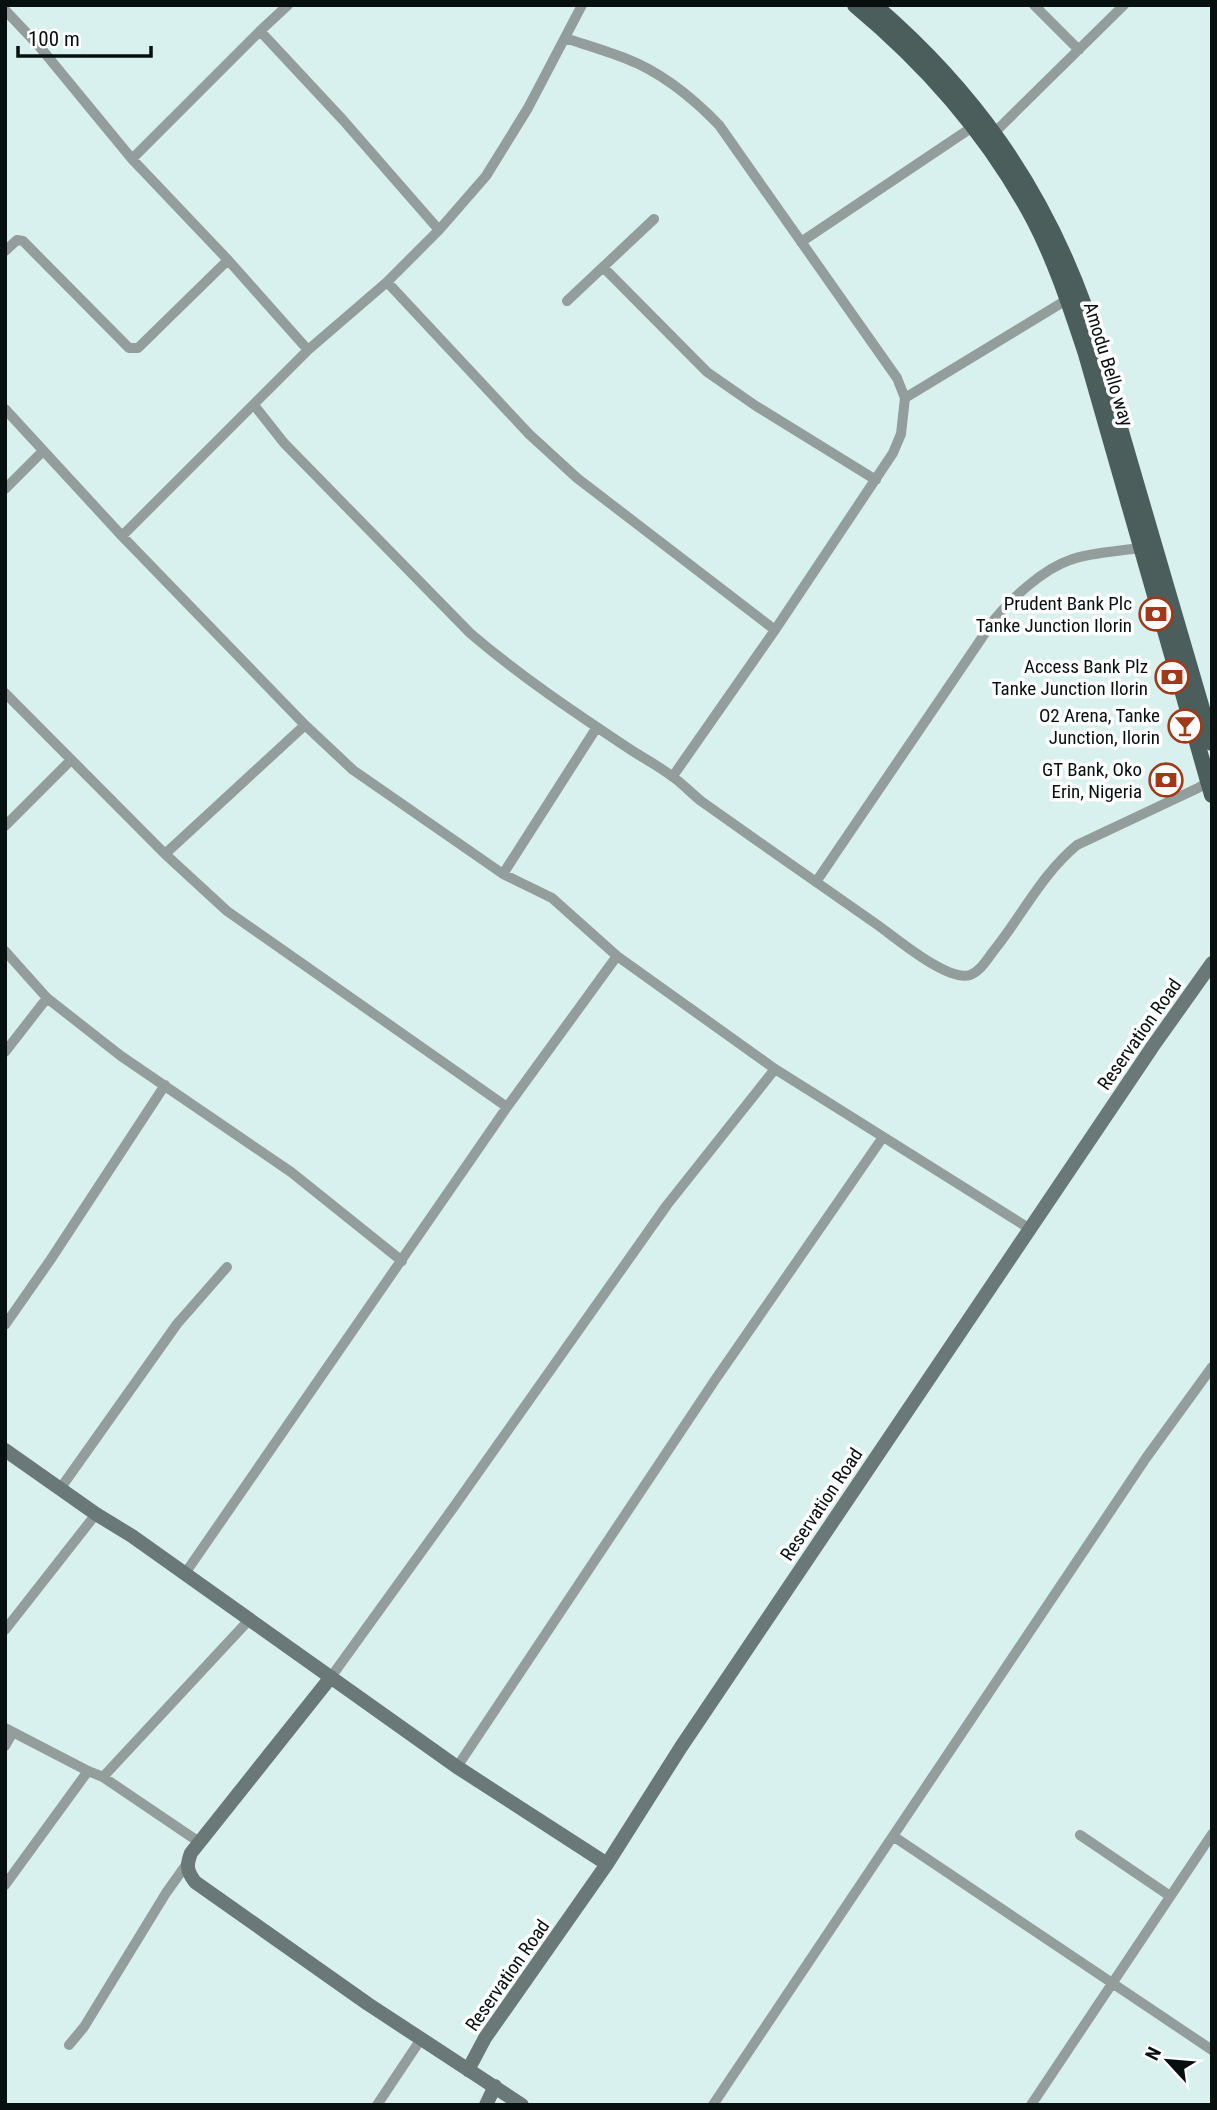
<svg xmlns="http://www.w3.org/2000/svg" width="1217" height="2110" font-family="'Roboto Condensed',sans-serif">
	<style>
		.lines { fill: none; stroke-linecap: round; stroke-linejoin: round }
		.street { stroke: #939e9c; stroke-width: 10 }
		.secondary { stroke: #6a7877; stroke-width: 14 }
		.primary { stroke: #4c5e5c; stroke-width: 16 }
		.labels { text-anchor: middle; stroke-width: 7; stroke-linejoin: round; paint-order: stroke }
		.street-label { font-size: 19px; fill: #07100f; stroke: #fff }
		.poi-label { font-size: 19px; fill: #07100f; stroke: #fff; text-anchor: end }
	</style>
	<rect width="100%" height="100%" fill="#d8f1ee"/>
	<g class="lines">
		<path class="street" d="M1034 5 1079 50
			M5 10 39 46 132 159 228 260 308 350
			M260 31 343 120 439 230
			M565 38C586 45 607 51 627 59 663 73 692 97 719 125L897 378 905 398 901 434 893 453 775 630 673 776
			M994 133 1124 5
			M132 159 260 31 288 5
			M801 242 974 126
			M5 251 17 240 23 241 129 348H138L228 260
			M603 267 707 372 756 406 876 480
			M387 282 529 434 577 478 775 630
			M567 301 654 219
			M905 398 1068 299
			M254 405 284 443 470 633C520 676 574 712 628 748 643 758 659 766 673 777 683 784 691 793 701 801 760 843 819 884 879 926 897 939 948 982 970 975 981 971 988 958 995 949 1022 915 1043 873 1077 845L1198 788 1208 782
			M5 409 122 536 305 725 353 770 503 874 552 898 617 956 775 1069 1030 1229
			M5 489 43 451
			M122 536 308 350 387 282 439 230 486 176 528 108 582 5
			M5 693 165 854 227 911 507 1107
			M5 826 71 760
			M165 854 305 725
			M503 874 597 727
			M816 882 994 620C1011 599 1043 569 1070 560 1088 553 1120 551 1140 548
			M5 951 47 998 121 1056 291 1172 402 1261
			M5 1052 47 998
			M5 1325 51 1259 165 1085
			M60 1489 177 1324 227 1267
			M184 1575 507 1107 617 956
			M5 1630 96 1514
			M331 1677 453 1508 667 1205 775 1069
			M5 1728 88 1771 103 1777 199 1842
			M5 1746 13 1732
			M457 1767 715 1380 883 1137
			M103 1777 249 1620
			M1080 1835 1170 1896
			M893 1836 1212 2050
			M5 1885 88 1771
			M69 2045 84 2027 166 1893 186 1865
			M377 2105 421 2039
			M713 2105 1146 1458 1212 1367
			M1031 2105 1212 1834"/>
		<path class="secondary" d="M5 1450 96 1514 132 1536 457 1767 607 1864
			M331 1677 191 1853C186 1866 187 1871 195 1882L368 2004 522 2105
			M468 2070 485 2038 607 1864 681 1747 1153 1046 1212 963
			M486 2105 495 2086"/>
		<path class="primary" d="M855 5C927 65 990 137 1034 220 1056 262 1071 309 1086 354L1212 795
			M874 5C973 90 1041 186 1085 308L1212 743"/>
	</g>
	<defs>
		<symbol id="bank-ring" viewBox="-11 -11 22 22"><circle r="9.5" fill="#fff" stroke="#a13919" stroke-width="1.5"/><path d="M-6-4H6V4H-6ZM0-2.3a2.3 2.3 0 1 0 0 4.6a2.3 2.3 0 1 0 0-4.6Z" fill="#a13919"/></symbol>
		<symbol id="bar-ring" viewBox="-11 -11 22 22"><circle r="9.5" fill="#fff" stroke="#a13919" stroke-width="1.5"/><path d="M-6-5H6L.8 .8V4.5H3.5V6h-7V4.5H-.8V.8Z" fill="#a13919"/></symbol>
	</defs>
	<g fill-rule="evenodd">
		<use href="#bank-ring" x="1137" y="595" width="38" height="38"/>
		<use href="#bank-ring" x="1153" y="658" width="38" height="38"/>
		<use href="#bar-ring" x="1166" y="707" width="38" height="38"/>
		<use href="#bank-ring" x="1147" y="761" width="38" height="38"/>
	</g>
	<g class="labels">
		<g class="street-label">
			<text transform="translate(1109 364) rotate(73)" y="7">Amodu Bello way</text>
			<text transform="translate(1139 1034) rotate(-55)" y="7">Reservation Road</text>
			<text transform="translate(821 1504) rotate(-56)" y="7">Reservation Road</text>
			<text transform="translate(507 1975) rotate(-55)" y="7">Reservation Road</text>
		</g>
		<g class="poi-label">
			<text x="1132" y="610">Prudent Bank Plc<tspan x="1132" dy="22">Tanke Junction Ilorin</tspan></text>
			<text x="1148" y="673">Access Bank Plz<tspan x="1148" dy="22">Tanke Junction Ilorin</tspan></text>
			<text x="1160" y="722">O2 Arena, Tanke<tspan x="1160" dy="22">Junction, Ilorin</tspan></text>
			<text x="1142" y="776">GT Bank, Oko<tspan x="1142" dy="22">Erin, Nigeria</tspan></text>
		</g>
	</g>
	<rect width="1217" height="2110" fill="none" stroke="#07100f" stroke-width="14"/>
	<g transform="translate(1168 2061) rotate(296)" stroke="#ffffff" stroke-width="5" paint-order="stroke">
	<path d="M0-5L12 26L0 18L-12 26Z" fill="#07100f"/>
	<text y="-10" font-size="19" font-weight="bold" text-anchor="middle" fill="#07100f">N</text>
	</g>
	<path d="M18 46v10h133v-10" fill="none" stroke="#07100f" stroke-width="3.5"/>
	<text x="28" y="46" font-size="21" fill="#07100f" stroke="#ffffff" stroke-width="5" paint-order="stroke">100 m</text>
</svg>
